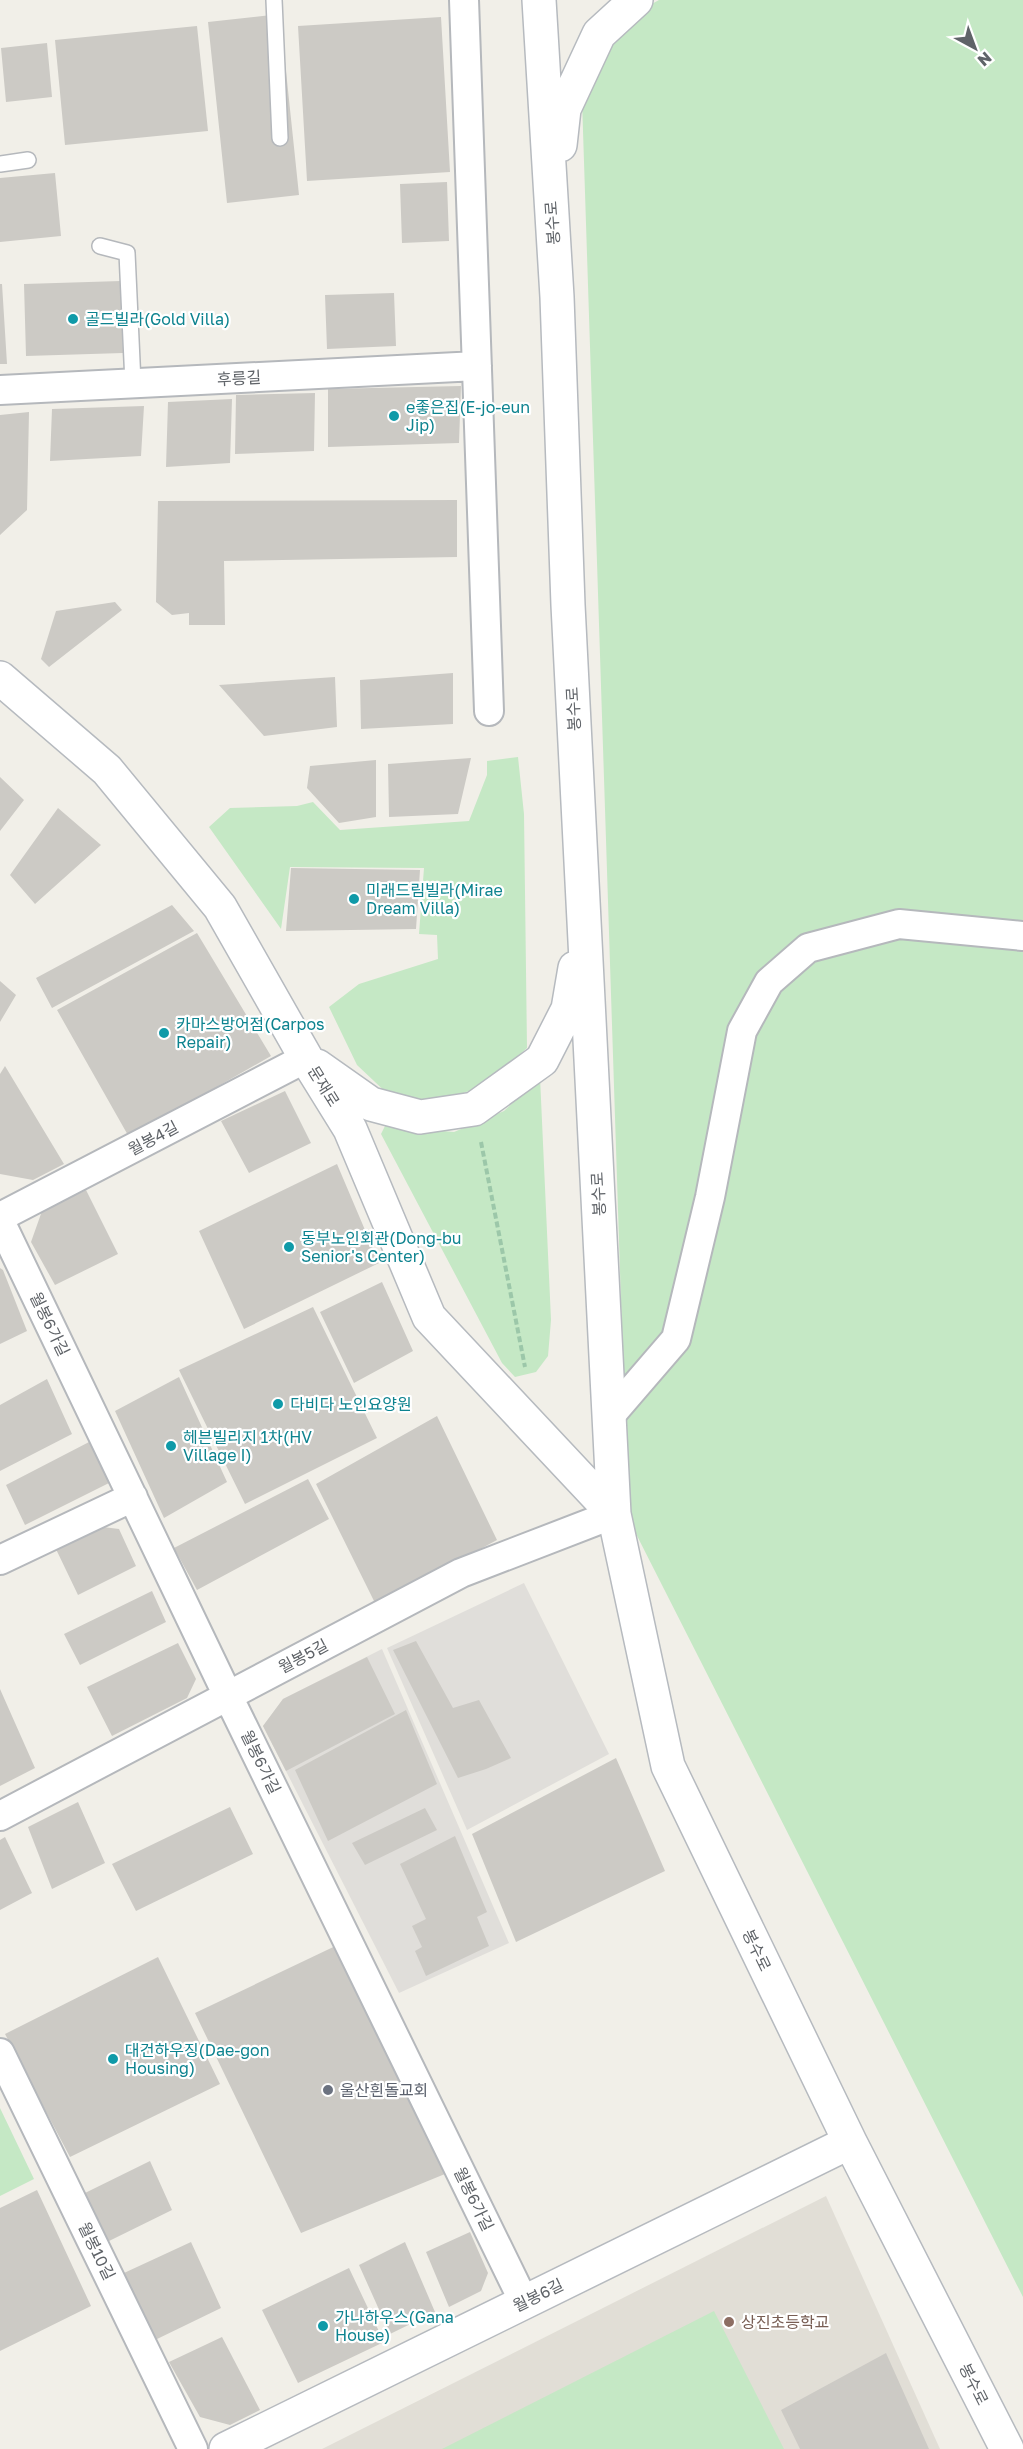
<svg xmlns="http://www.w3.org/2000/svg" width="1023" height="2449" font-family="'Golos Text','Noto Sans KR',sans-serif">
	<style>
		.industrial { fill: #e0deda }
		.education { fill: #e1ded6 }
		.green { fill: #c5e8c5 }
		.building { fill: #cccac5 }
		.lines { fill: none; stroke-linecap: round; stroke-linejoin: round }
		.lane-casing { stroke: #b5b8bc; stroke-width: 18 }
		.street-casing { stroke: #b5b8bc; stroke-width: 32 }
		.secondary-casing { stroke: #b6babf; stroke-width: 36 }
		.path { stroke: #9cc7a9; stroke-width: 4; stroke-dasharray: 6 3; stroke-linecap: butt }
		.lane { stroke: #fff; stroke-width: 15 }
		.street { stroke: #fff; stroke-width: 28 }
		.secondary { stroke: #fff; stroke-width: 33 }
		.culture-dot { fill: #0f9aa8; stroke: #fff; stroke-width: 2 }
		.worship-dot { fill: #6b7280; stroke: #fff; stroke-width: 2 }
		.education-dot { fill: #8d6e63; stroke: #fff; stroke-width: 2 }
		.labels { text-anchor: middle; stroke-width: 4.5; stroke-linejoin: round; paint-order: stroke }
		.street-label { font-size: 16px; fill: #5f6368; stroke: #fff }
		.culture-label { font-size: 16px; fill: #0d838f; stroke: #fff; text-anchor: start }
		.worship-label { font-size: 16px; fill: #5b616d; stroke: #fff; text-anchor: start }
		.education-label { font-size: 16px; fill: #785e54; stroke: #fff; text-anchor: start }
	</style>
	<rect width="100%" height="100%" fill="#f1efe8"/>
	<path class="industrial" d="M524 1583 609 1754 467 1830 387 1648Z
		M382 1649 509 1943 399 1993 263 1726 283 1699Z"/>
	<path class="education" d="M826 2196 940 2449H322Z"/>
	<path class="green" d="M659 0H1023V2297L628 1518 582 100 621 21Z
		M518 757 524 814 527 1048 483 1086 427 1106 392 1098 357 1065 329 1007 359 984 438 959 437 935 419 934 424 868 290 867 281 929 209 827 230 808 297 806 313 802 340 830 469 821 487 775V761Z
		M540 1077 551 1320 548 1356 536 1372 515 1377 502 1363 381 1134 385 1126 454 1132 504 1111Z
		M0 2108 34 2179 0 2196Z
		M714 2311 784 2449H442Z"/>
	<path class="building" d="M280 14 299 195 227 203 208 22Z
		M441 17 450 172 307 181 298 26Z
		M197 26 208 131 65 145 55 40Z
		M47 43 52 97 6 102 1 48Z
		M55 173 61 236 0 242V178Z
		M447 182 449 241 402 243 400 184Z
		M121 281 123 353 26 356 24 284Z
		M0 284H2L7 364H0Z
		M394 293 396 346 327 349 325 295Z
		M461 386 459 443 328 447V389Z
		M315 393 314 451 235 454 236 395Z
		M232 399 230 463 166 467 168 402Z
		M144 406 141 456 50 461 52 409Z
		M29 412 27 510 0 535V415Z
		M457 500V557L224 561 225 625H189V613L172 615 156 602 158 501Z
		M115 602 122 610 49 667 41 659 56 611Z
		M453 673V724L361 729 360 680Z
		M335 677 337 727 264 736 219 685Z
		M471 758 458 814 389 817 388 764Z
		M376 760V817L339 823 307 788 310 766Z
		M0 777 24 800 0 831Z
		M58 808 101 845 35 904 10 875Z
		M291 868 420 870 416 929 286 931Z
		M172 905 194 931 52 1008 36 978Z
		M197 933 271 1056 129 1137 57 1010Z
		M0 981 16 995 0 1022Z
		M5 1066 64 1164 33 1180 0 1174V1074Z
		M285 1091 311 1143 249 1173 221 1121Z
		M337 1164 379 1263 244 1329 199 1231Z
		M86 1190 118 1254 55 1285 31 1242 42 1211Z
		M0 1268 3 1270 27 1331 0 1344Z
		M382 1282 413 1351 354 1383 320 1312Z
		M313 1307 377 1438 245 1504 179 1370Z
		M179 1377 227 1482 164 1518 115 1411Z
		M47 1379 72 1434 0 1471V1405Z
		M437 1416 497 1540 376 1605 316 1484Z
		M91 1441 109 1483 25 1525 6 1485Z
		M308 1479 329 1519 197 1590 174 1548Z
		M95 1526 119 1529 136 1566 78 1595 54 1545Z
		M152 1591 166 1622 80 1665 64 1634Z
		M416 1641 453 1708 479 1700 511 1758 486 1769 458 1778 393 1650Z
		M178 1643 196 1679 187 1698 112 1736 87 1687Z
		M367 1657 395 1714 286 1771 263 1726 283 1699Z
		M0 1689 35 1768 0 1786Z
		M406 1710 437 1784 328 1841 295 1770Z
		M616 1758 665 1871 516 1942 472 1834Z
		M78 1802 105 1863 52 1889 28 1827Z
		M230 1807 253 1854 136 1911 112 1864Z
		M425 1808 437 1830 365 1865 352 1843Z
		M455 1836 487 1912 477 1917 489 1946 426 1976 415 1951 422 1947 412 1926 426 1919 400 1864Z
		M5 1837 32 1893 0 1910V1840Z
		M348 1940 462 2167 301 2233 195 2013Z
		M158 1957 220 2084 70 2157 5 2034Z
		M150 2161 172 2210 107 2242 85 2193Z
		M37 2190 91 2306 0 2351V2208Z
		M470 2232 488 2273 481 2291 449 2307 426 2252Z
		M191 2242 221 2308 155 2340 124 2273Z
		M405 2242 435 2312 390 2334 359 2265Z
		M349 2268 384 2342 298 2383 262 2310Z
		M222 2337 260 2410 230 2425 200 2417 169 2362Z
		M886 2353 929 2449H800L781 2410Z"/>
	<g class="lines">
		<defs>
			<path id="lane" d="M274 0 280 138
				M0 164 28 160
				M100 246 127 253 133 383"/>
			<path id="street" d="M464 0 489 711
				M0 390 477 366
				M0 1217 306 1058
				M0 1221 228 1696 524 2302
				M608 1418 676 1339 710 1197 742 1031 769 982 808 948 899 924 1023 936
				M0 1560 133 1497
				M0 1816 461 1573 614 1514
				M0 2053 193 2449"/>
			<path id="secondary" d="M539 0 557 297 568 605 614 1514 668 1766 850 2142 1007 2449
				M560 145 564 109 599 34 636 0
				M0 678 107 770 220 907 306 1058 350 1129 429 1317 614 1514
				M317 1066 371 1104 420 1117 474 1109 542 1060 568 1009 575 968
				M226 2449 850 2142"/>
		</defs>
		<use href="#lane" class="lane-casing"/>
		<use href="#street" class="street-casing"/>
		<use href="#secondary" class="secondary-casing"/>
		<path class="path" d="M481 1142 525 1367"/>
		<use href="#lane" class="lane"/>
		<use href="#street" class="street"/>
		<use href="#secondary" class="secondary"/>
	</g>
	<g class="culture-dot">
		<circle cx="73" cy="319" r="6"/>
		<circle cx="394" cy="416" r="6"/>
		<circle cx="354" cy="899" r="6"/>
		<circle cx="164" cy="1033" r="6"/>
		<circle cx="289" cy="1247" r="6"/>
		<circle cx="278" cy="1404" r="6"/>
		<circle cx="171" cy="1446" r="6"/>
		<circle cx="113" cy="2059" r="6"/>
		<circle cx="323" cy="2326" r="6"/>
	</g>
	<circle class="worship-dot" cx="328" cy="2090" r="6"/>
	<circle class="education-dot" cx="729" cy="2322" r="6"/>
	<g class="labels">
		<g class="street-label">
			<text transform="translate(552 223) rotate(-94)" y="6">봉수로</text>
			<text transform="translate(239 378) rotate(-3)" y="6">후릉길</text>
			<text transform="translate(573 709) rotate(-93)" y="6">봉수로</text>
			<text transform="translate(324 1086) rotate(58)" y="6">문재로</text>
			<text transform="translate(153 1138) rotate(-28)" y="6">월봉4길</text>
			<text transform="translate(598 1194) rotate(-93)" y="6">봉수로</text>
			<text transform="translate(50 1324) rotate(64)" y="6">월봉6가길</text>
			<text transform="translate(303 1656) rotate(-28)" y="6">월봉5길</text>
			<text transform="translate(261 1762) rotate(64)" y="6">월봉6가길</text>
			<text transform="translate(757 1950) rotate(64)" y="6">봉수로</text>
			<text transform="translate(474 2199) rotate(64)" y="6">월봉6가길</text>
			<text transform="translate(97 2251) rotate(64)" y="6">월봉10길</text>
			<text transform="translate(538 2295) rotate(-26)" y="6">월봉6길</text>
			<text transform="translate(974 2384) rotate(63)" y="6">봉수로</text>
		</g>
		<g class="culture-label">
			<text x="85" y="325">골드빌라(Gold Villa)</text>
			<text x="406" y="413">e좋은집(E-jo-eun<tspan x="406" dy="18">Jip)</tspan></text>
			<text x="366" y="896">미래드림빌라(Mirae<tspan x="366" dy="18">Dream Villa)</tspan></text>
			<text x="176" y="1030">카마스방어점(Carpos<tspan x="176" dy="18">Repair)</tspan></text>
			<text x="301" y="1244">동부노인회관(Dong-bu<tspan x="301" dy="18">Senior's Center)</tspan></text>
			<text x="290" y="1410">다비다 노인요양원</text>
			<text x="183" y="1443">헤븐빌리지 1차(HV<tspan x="183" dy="18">Village I)</tspan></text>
			<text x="125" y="2056">대건하우징(Dae-gon<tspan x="125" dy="18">Housing)</tspan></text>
			<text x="335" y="2323">가나하우스(Gana<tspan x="335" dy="18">House)</tspan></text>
		</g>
		<g class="worship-label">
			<text x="340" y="2096">울산흰돌교회</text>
		</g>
		<g class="education-label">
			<text x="741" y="2328">상진초등학교</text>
		</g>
	</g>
	<g transform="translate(975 48) rotate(139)" stroke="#ffffff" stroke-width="4.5" paint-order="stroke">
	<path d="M0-4.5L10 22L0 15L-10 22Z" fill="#5f6368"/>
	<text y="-9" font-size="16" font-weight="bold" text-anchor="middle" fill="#5f6368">N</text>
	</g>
</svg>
